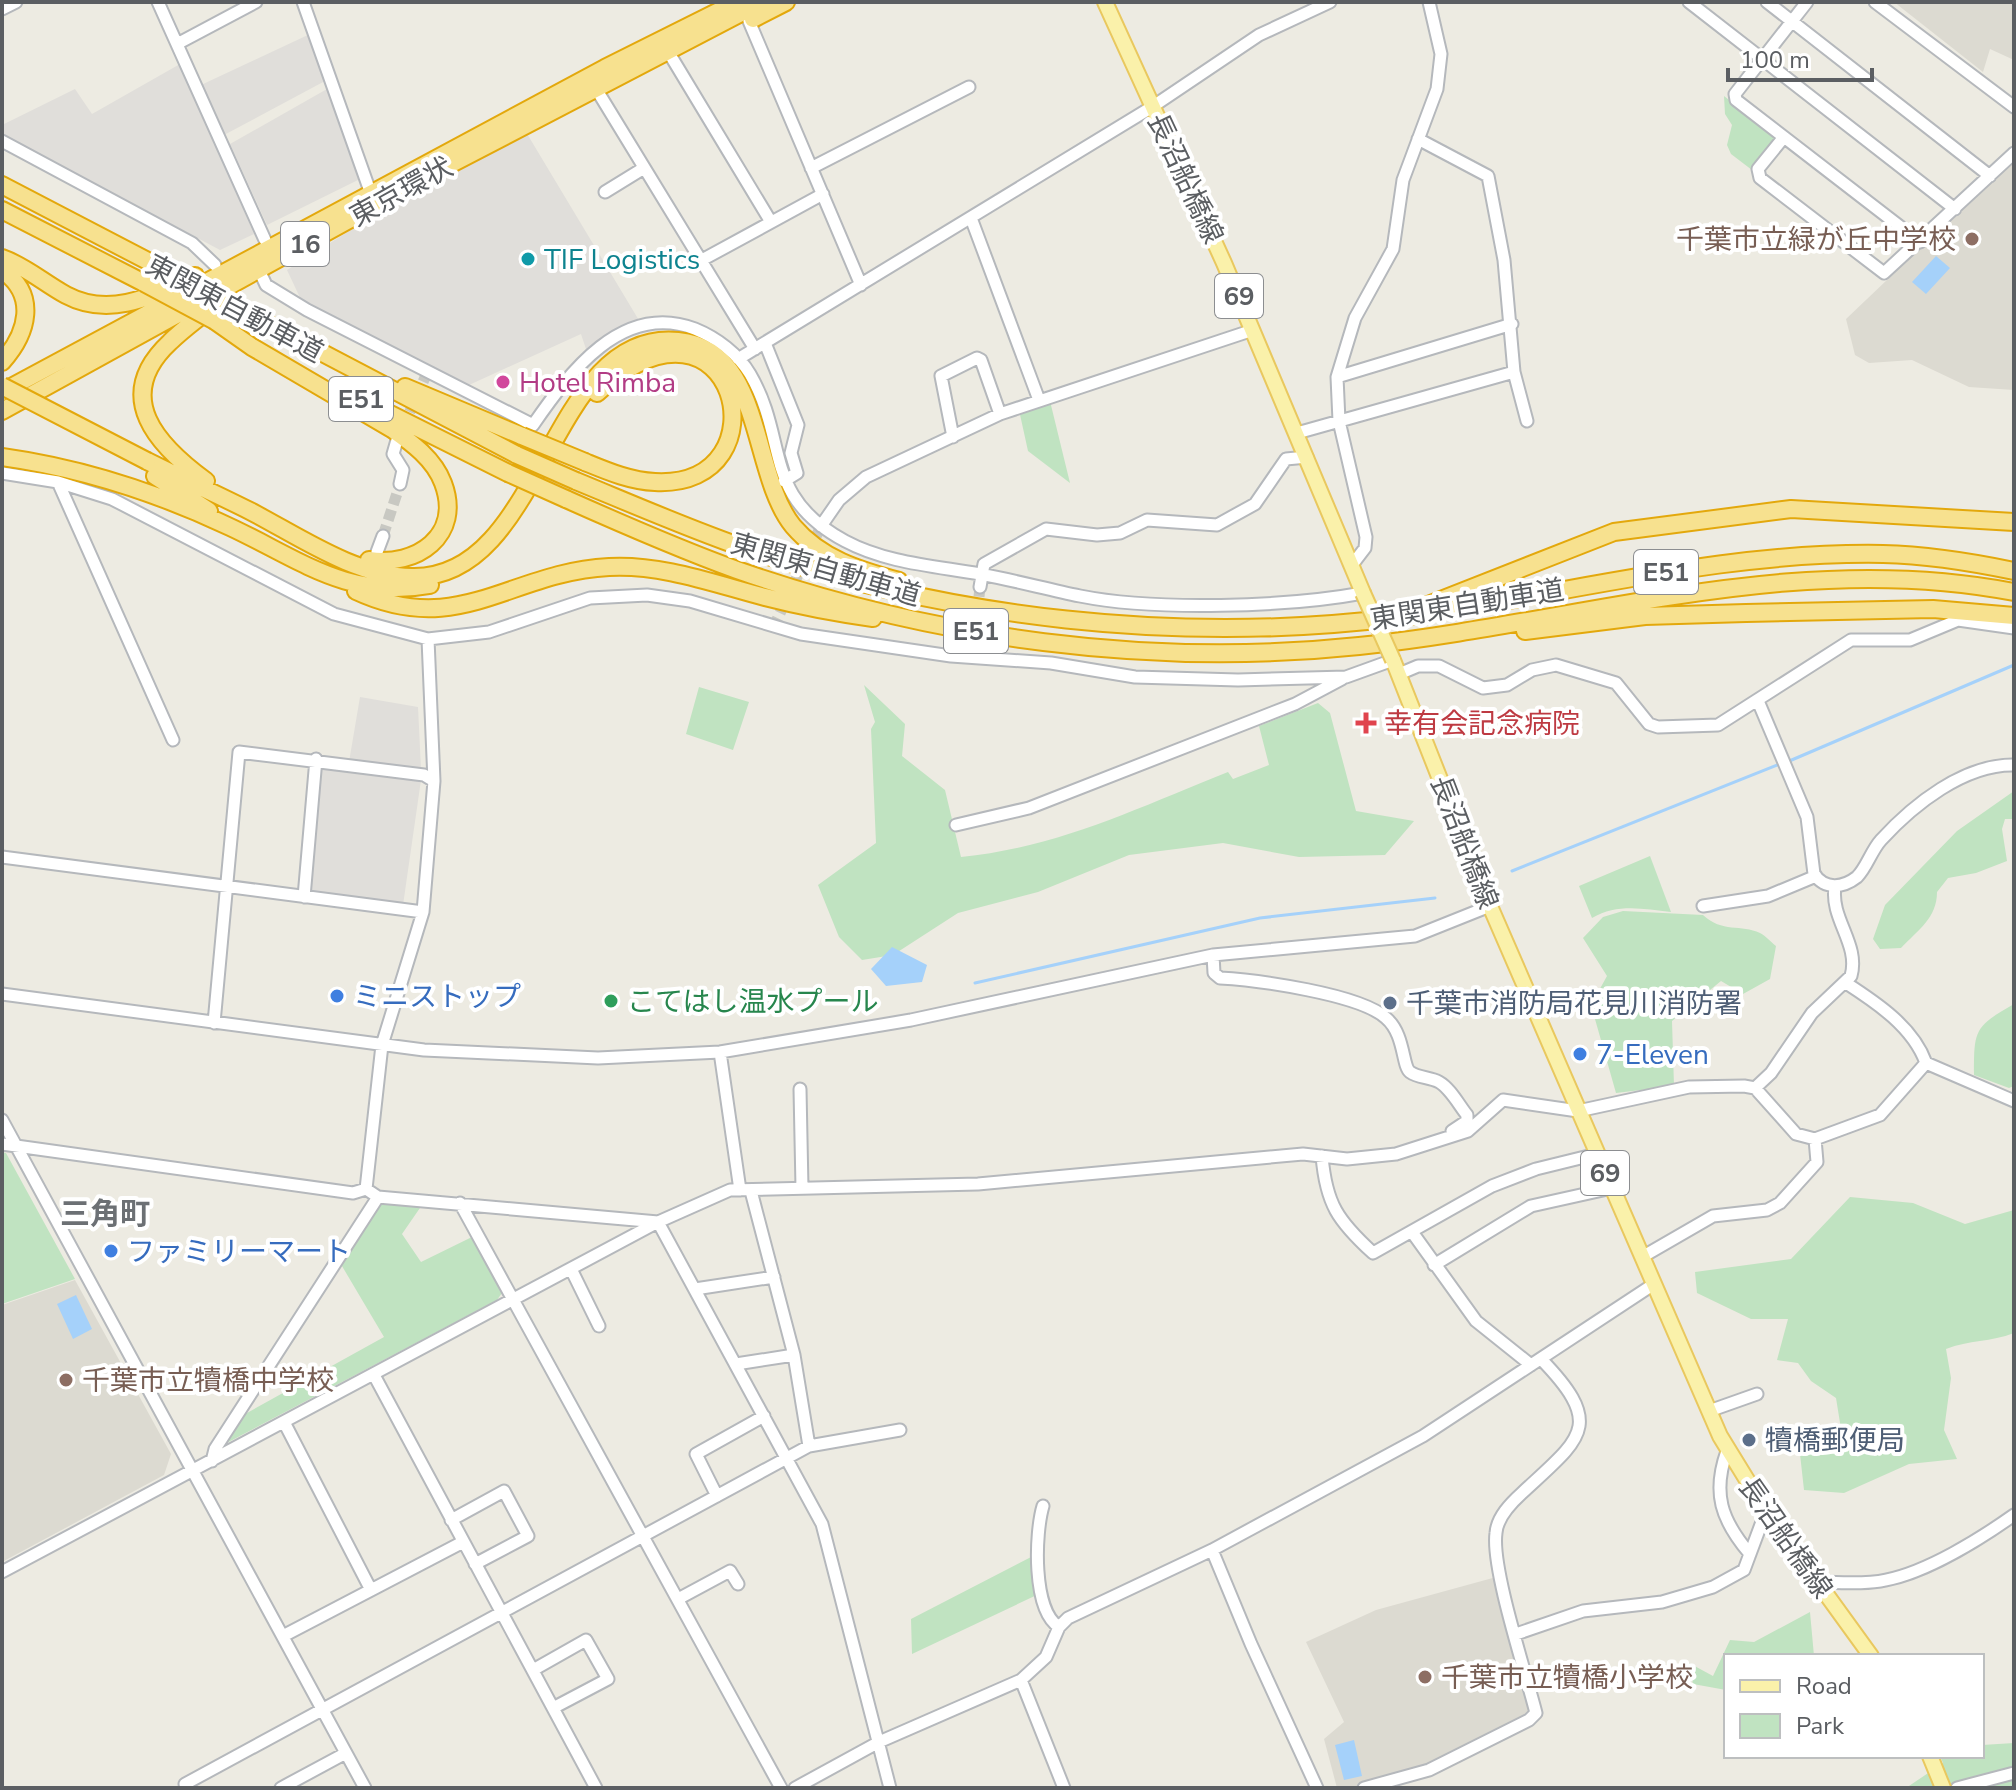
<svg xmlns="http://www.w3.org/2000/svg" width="2016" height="1790" font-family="'Nunito Sans','Noto Sans JP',sans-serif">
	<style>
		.industrial { fill: #e0deda }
		.education { fill: #dcdad1 }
		.green { fill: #c0e3c1 }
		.water { fill: #a5d1fa }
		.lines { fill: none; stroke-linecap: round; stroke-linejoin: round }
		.stream { stroke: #a5d1fa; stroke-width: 3 }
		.minor-tunnel { stroke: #c8c8c2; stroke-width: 11; stroke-dasharray: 11 5.5; stroke-linecap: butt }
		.minor-casing { stroke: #b5b8bc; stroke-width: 15 }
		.major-casing { stroke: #e9c85f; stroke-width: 18 }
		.highway-casing { stroke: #e3a80c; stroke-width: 20 }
		.minor { stroke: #fff; stroke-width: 11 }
		.major { stroke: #faf1aa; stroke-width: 14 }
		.highway { stroke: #f7e18f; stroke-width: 16 }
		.major-bridge-casing { stroke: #e9c85f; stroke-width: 18; stroke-linecap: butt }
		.highway-bridge-casing { stroke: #e3a80c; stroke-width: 20; stroke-linecap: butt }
		.major-bridge { stroke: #faf1aa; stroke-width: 14 }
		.highway-bridge { stroke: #f7e18f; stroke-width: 16 }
		.education-dot { fill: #8d6e63; stroke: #fff; stroke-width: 3 }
		.culture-dot { fill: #0f9aa8; stroke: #fff; stroke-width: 3 }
		.hotel-dot { fill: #d1479c; stroke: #fff; stroke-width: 3 }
		.health-dot { fill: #e0444e; stroke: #fff; stroke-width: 3 }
		.shop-dot { fill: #3f7fe0; stroke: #fff; stroke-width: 3 }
		.leisure-dot { fill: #2e9e5b; stroke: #fff; stroke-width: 3 }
		.service-dot { fill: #5c6f8a; stroke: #fff; stroke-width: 3 }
		.labels { text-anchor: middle; stroke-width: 8; stroke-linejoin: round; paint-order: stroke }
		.shield { fill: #fff; stroke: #8c8e91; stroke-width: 2 }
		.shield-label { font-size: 26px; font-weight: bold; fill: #5b5e62 }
		.street-label { font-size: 28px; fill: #5b5e62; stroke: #fff }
		.education-label { font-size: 28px; fill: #785e54; stroke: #fff; text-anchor: start }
		.culture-label { font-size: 28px; fill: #0d838f; stroke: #fff; text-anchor: start }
		.hotel-label { font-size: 28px; fill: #b23c85; stroke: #fff; text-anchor: start }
		.health-label { font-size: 28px; fill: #be3a42; stroke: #fff; text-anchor: start }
		.shop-label { font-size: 28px; fill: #366cbe; stroke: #fff; text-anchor: start }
		.leisure-label { font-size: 28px; fill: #27864d; stroke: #fff; text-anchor: start }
		.service-label { font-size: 28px; fill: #4e5e75; stroke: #fff; text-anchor: start }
		.neighbourhood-label { font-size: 30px; font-weight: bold; fill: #6c7074; stroke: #fff }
	</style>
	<rect width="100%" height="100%" fill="#edebe2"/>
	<path class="industrial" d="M310 34 325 81 224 135 201 85Z
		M180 64 254 234 220 250 2 134V125L75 89 92 114Z
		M327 89 360 179 267 225 230 144Z
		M526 132 640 322 587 352 581 334 469 385 303 304 287 270 365 221Z
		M360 697 418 707 421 769 349 762Z
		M320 766 421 780 403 905 308 893Z"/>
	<path class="education" d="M1894 2H2014V60L1990 49 1983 72Z
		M2014 159V390L1969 387 1912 360 1869 363 1855 355 1846 319Z
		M75 1280 171 1454 164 1475 2 1562V1305Z
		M1500 1576 1537 1713 1437 1768 1376 1784 1337 1788 1324 1739 1344 1722 1306 1642 1376 1610Z"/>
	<path class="green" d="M1724 96 1775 136 1776 140 1752 170 1731 154 1727 145 1732 125 1725 114Z
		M1050 401 1070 483 1028 451 1019 410Z
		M864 685 905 724 902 756 945 790 961 857C1060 847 1137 808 1228 772L1233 779 1269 765 1259 726 1318 703 1330 713 1356 811 1414 821 1385 855 1299 857 1223 843 1129 855 1038 892 958 913 893 955 862 960 839 937 818 885 876 843 871 729 875 722Z
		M699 687 749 702 733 750 686 734Z
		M2014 791V819H2005L2002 829 2007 861 1976 873 1948 878 1937 892C1937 918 1918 930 1901 948L1880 949 1873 939 1885 905 1957 831Z
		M1650 856 1671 912C1643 909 1618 903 1592 918L1579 886Z
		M1623 911 1703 915C1722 933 1741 924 1760 933 1766 936 1771 942 1776 946L1770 979 1743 994 1721 981 1672 1021 1674 1086 1616 1093 1591 1005 1607 976 1583 938 1603 917Z
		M2014 1004V1086L2009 1088 1974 1075C1974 1030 1974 1027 2014 1004Z
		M2 1152 6 1153 75 1279 2 1304Z
		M1850 1197 1913 1203 1965 1224 2014 1210V1333C1991 1342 1969 1340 1946 1349L1951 1378 1944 1430 1957 1459 1909 1464 1844 1493 1804 1490 1799 1445 1841 1429 1836 1398 1811 1381 1798 1363 1777 1360 1788 1319H1751L1697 1293 1695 1272 1791 1259Z
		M379 1203 422 1205 402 1234 421 1262 474 1236 504 1290 497 1300 221 1446 238 1418 384 1337 339 1261Z
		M1033 1556 1041 1593 912 1654 911 1619Z
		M1810 1612 1814 1656H1726V1690L1693 1684 1689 1663 1713 1676 1730 1640 1754 1642Z
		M2014 1743V1788H1906L1943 1763 1940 1756H1982V1745Z"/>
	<path class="water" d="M1936 256 1950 268 1926 294 1912 282Z
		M892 947 927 965 922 982 886 986 871 969Z
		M76 1295 92 1329 73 1339 57 1304Z
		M1354 1740 1362 1776 1344 1780 1335 1745Z"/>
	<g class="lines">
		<path class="stream" d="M1787 762 2014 665
			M1512 871 1780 764
			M975 983 1260 918 1435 898"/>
		<path class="minor-tunnel" d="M403 427 427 373
			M383 536 400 484
			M773 628 821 526
			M974 646 980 587"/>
		<defs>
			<path id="minor" d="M158 2 265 240
				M303 2 371 194
				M1689 2 1955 209
				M1767 2 1990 176
				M1807 2 1735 94 1736 100 1920 242
				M1875 2 2014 107
				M2 9 16 2
				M749 21 861 285
				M177 44 256 2
				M672 58 771 222
				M595 87 755 349
				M1784 137 1758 169 1760 178 1884 273 2014 153
				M1418 139 1488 176 1504 260 1514 372 1527 421
				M2 141 192 243 215 265
				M811 168 969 87
				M605 192 644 168
				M971 218 1039 400
				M700 261 823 194
				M259 270 266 285 307 310 533 425C569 373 622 301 695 329 717 338 738 354 750 374 789 441 761 496 845 541 886 563 935 566 980 574 1013 580 1046 589 1080 596 1155 611 1287 607 1363 593
				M765 343 798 425 791 453 797 473 784 481
				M738 359 1152 107 1259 35 1330 2
				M1337 377 1512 324
				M1297 433 1514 372
				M953 437 941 376 977 358 981 360 1000 414
				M397 440 393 454 403 470 400 484
				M2 473 58 482 112 499 334 614 428 639 489 632 590 598 647 595 690 601 801 634 951 656 1051 663 1135 677 1238 680 1346 677 1393 660
				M58 482 173 740
				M821 526 839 500 866 477 1000 414 1253 330
				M377 552 383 536
				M1352 565 1365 548 1366 537 1339 421 1337 377 1355 318 1393 249 1403 180 1437 89 1441 54 1429 2
				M980 587 984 564 1046 529 1097 535 1120 533 1147 520 1217 525 1255 504 1286 459 1307 457
				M1399 674 1418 666H1439L1483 688 1507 685 1532 670 1556 665 1616 683 1649 724 1658 727 1718 725 1851 640H1910L1958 620 2014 628
				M1758 701 1807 817 1814 874C1825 890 1843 888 1857 877 1867 867 1871 851 1881 840 1913 805 1964 764 2014 765
				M956 825 1029 808 1295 704 1342 679
				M2 857 423 912
				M304 897 316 759
				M1703 906 1768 896 1816 876
				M1213 955 1214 973 1220 978C1257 980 1360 994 1386 1018 1405 1034 1402 1066 1410 1072 1418 1078 1430 1077 1439 1082 1450 1088 1459 1105 1467 1115V1121L1452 1131
				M1846 983C1877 1003 1913 1027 1926 1063
				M2 994 424 1050 598 1058 720 1052 911 1020 1213 955 1415 936 1490 906
				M214 1023 239 752 424 775 434 781
				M720 1052 740 1190
				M1755 1088 1771 1073 1812 1013 1851 976C1860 944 1830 919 1835 887
				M800 1089 802 1188
				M2 1120 365 1788
				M2 1144 353 1193 366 1189 378 1197 658 1222 730 1190 978 1184 1303 1154 1347 1159 1396 1154 1468 1131 1503 1100 1578 1111 1689 1087 1744 1086 1755 1088 1796 1134 1815 1139 1880 1115 1926 1063 2014 1101
				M1322 1156C1326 1204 1338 1221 1373 1253L1492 1186 1536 1169 1597 1154
				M366 1189 382 1045 423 912 434 781 428 639
				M751 1191 794 1355 809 1446
				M460 1203 781 1788
				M1412 1232 1476 1321 1531 1365
				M1642 1257 1713 1216 1767 1210 1780 1203 1817 1162 1815 1139
				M1434 1265 1531 1206 1612 1188
				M571 1269 599 1326
				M695 1289 774 1277
				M736 1364 794 1355
				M374 1375 596 1788
				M1709 1411 1757 1394
				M285 1424 371 1590
				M1727 1451C1712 1493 1721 1520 1750 1554
				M212 1461 215 1449 378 1197
				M717 1496 696 1454 764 1416
				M1043 1506C1035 1533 1032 1610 1059 1627
				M451 1520 504 1491 528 1536 475 1564
				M1212 1550 1251 1644 1317 1788
				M2 1572 658 1222 822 1524 890 1788
				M1817 1582C1840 1582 1863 1585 1886 1580 1927 1572 1980 1539 2014 1515
				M678 1599 730 1571 738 1584
				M1516 1634 1583 1611 1662 1602 1713 1587 1744 1570 1766 1511
				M283 1636 463 1542
				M533 1670 586 1640 608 1679 553 1708
				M1021 1680 1064 1788
				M187 1788 185 1784 809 1446 900 1430
				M281 1788 346 1753
				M795 1788 879 1742 1021 1680 1046 1657 1059 1627 1068 1618 1212 1550 1423 1436 1654 1284
				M1364 1788 1429 1770 1529 1720 1536 1713C1526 1673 1491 1568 1496 1533 1497 1517 1511 1503 1522 1493 1581 1438 1606 1426 1541 1359
				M1957 1788 2014 1773"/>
			<path id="major" d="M1105 2 1224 263 1363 593
				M1393 660 1490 906 1720 1436 1766 1511 1871 1656
				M1930 1756 1943 1788"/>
			<path id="highway" d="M753 19 786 2
				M2 185 163 269
				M2 210 144 283
				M2 258C25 266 44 283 66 295 111 319 154 295 195 276
				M2 270C38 295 28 333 2 362
				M237 308 517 455
				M215 321 252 347 392 429C412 443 434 459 443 483 463 536 416 567 369 560
				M405 387 522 436
				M2 392 605 68 737 2
				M368 403 508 473
				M2 411 434 173 762 2
				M2 457C81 468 158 493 230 527 299 559 348 600 430 585
				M147 461C181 478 216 494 250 511 300 537 355 576 412 577 545 580 548 328 678 341 764 349 750 473 793 526 821 559 859 570 899 581
				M585 462C607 471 630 481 655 482 789 489 736 266 597 393
				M155 476 209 511
				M206 481C158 446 111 397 170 342 183 329 199 318 213 306
				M576 481C632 504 689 529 747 549 951 619 1179 644 1394 618 1557 597 1717 551 1883 554 1927 555 1971 562 2014 571
				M566 499C622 524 679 549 737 570 935 639 1150 668 1359 646 1578 623 1793 549 2014 592
				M356 591C459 639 510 572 609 567 662 564 715 584 765 597 800 606 837 613 873 618
				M1423 607 1614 532 1791 509 2014 522
				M1525 631 1645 616 1746 613 1933 609 2014 616"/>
		</defs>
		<use href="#minor" class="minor-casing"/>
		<use href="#major" class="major-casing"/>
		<use href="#highway" class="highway-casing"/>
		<use href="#minor" class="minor"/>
		<use href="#major" class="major"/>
		<use href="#highway" class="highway"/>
		<defs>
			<path id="major-bridge" d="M1363 593 1393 660"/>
			<path id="highway-bridge" d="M163 269 237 308
				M144 283 215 321
				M2 386 147 461
				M522 436 585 462
				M517 455 576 481
				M508 473 566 499"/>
		</defs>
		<use href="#major-bridge" class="major-bridge-casing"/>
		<use href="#highway-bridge" class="highway-bridge-casing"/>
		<use href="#major-bridge" class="major-bridge"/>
		<use href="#highway-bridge" class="highway-bridge"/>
	</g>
	<g class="education-dot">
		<circle cx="1972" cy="239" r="8"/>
		<circle cx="66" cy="1380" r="8"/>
		<circle cx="1425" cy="1677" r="8"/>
	</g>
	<circle class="culture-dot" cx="528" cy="259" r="8"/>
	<circle class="hotel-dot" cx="503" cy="382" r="8"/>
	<path class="health-dot" d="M1362 711h8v8h8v8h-8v8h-8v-8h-8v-8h8z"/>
	<g class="shop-dot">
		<circle cx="337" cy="996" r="8"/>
		<circle cx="1580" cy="1054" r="8"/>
		<circle cx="111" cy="1251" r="8"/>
	</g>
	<circle class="leisure-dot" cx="611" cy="1001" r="8"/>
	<g class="service-dot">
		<circle cx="1390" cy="1003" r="8"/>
		<circle cx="1749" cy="1440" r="8"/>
	</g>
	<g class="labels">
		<g class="shield">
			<rect x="281" y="222" width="48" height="44" rx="6"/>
			<rect x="1215" y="274" width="48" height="44" rx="6"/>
			<rect x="329" y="377" width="64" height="44" rx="6"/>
			<rect x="1634" y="550" width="64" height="44" rx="6"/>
			<rect x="944" y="609" width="64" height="44" rx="6"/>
			<rect x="1581" y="1151" width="48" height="44" rx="6"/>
		</g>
		<g class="shield-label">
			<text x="305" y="253">16</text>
			<text x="1239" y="305">69</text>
			<text x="361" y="408">E51</text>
			<text x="1666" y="581">E51</text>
			<text x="976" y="640">E51</text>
			<text x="1605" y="1182">69</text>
		</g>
		<g class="street-label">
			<text transform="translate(1186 178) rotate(65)" y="10">長沼船橋線</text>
			<text transform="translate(401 191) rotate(-29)" y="10">東京環状</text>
			<text transform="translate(235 308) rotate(28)" y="10">東関東自動車道</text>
			<text transform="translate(826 569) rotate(16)" y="10">東関東自動車道</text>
			<text transform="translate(1467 604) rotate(-9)" y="10">東関東自動車道</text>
			<text transform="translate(1465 842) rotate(69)" y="10">長沼船橋線</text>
			<text transform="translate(1786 1537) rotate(55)" y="10">長沼船橋線</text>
		</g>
		<g class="education-label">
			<text x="1956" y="249" text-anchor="end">千葉市立緑が丘中学校</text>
			<text x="82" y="1390">千葉市立犢橋中学校</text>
			<text x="1441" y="1687">千葉市立犢橋小学校</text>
		</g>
		<g class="culture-label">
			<text x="544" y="269">TIF Logistics</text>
		</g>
		<g class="hotel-label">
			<text x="519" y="392">Hotel Rimba</text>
		</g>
		<g class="health-label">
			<text x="1384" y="733">幸有会記念病院</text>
		</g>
		<g class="shop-label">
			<text x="353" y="1006">ミニストップ</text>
			<text x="1596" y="1064">7-Eleven</text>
			<text x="127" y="1261">ファミリーマート</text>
		</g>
		<g class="leisure-label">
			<text x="627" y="1011">こてはし温水プール</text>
		</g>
		<g class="service-label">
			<text x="1406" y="1013">千葉市消防局花見川消防署</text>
			<text x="1765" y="1450">犢橋郵便局</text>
		</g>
		<g class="neighbourhood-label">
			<text x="105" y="1224">三角町</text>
		</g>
	</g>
	<rect width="2016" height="1790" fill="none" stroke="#5b5e62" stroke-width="8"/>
	<rect x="1724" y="1654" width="260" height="104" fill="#ffffff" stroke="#bdbfc0" stroke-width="2"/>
	<rect x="1740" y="1680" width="40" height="12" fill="#faf1aa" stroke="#bdbfc0" stroke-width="2"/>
	<text x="1796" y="1694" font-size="24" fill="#5b5e62">Road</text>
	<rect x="1740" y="1714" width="40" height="24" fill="#c0e3c1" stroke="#bdbfc0" stroke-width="2"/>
	<text x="1796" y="1734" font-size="24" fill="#5b5e62">Park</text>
	<path d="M1728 68v12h144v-12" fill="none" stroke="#5b5e62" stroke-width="4"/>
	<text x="1740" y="68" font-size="24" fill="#5b5e62" stroke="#ffffff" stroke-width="6" paint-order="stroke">100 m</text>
</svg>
